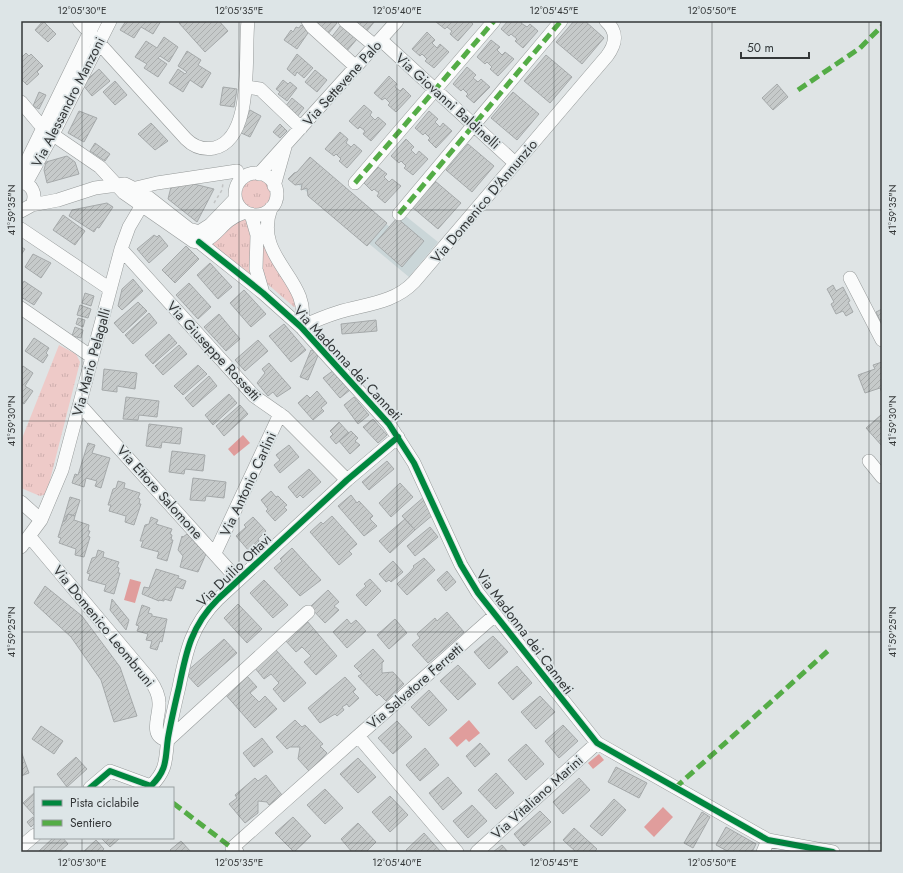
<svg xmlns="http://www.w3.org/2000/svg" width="903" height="873" font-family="Jost,sans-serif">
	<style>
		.built { fill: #cad6d8 }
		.grass { fill: url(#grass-tufts) }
		.water { fill: #e09d9c }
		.building { fill: url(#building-hatch); stroke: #a5a9aa }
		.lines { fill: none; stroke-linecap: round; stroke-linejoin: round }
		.minor-casing { stroke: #969a9a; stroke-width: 14 }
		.path { stroke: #c1c3c3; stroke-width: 1.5; stroke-dasharray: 3 3; stroke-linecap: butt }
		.minor { stroke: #fafbfb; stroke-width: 13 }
		.quiet { stroke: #54ac46; stroke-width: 5; stroke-dasharray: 10 5; stroke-linecap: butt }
		.cycleway-casing { stroke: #dde5e7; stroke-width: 8 }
		.cycleway { stroke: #00873e; stroke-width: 6 }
		.ticks { fill: none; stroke: #343738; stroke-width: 1; stroke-opacity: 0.45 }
		.labels { text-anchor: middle; stroke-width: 3.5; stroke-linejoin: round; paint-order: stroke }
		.street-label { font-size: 14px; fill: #343738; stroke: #dde5e7 }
		.neatline { fill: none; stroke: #343738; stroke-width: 1.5 }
		.ticks-label { font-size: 10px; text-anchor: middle; fill: #343738 }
	</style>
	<defs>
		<pattern id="grass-tufts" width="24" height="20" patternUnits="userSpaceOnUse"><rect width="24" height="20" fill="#eecac8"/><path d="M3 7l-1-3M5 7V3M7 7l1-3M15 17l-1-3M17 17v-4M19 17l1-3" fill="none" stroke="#cdaead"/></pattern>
		<pattern id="building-hatch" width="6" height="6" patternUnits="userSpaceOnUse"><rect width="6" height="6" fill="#c6caca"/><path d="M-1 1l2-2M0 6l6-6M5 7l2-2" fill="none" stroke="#abaeae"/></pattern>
	</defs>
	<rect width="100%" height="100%" fill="#dfe4e5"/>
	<path class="built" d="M312 161 391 228 403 214 438 242 409 277 295 182Z"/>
	<path class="grass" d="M239 194a16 16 0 1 1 32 0a16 16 0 1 1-32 0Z
		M247 218 250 221 254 277 210 244 236 220Z
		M262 241 297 303 296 306 294 307 264 281 260 273Z
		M59 345 76 354 80 362 49 484 46 494 40 496 21 488V441Z"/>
	<path class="water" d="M243 435 250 443 234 456 228 449Z
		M130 579 141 582 135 603 124 600Z
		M469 720 480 733 469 742 466 739 457 747 449 738Z
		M599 754 604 760 593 769 588 763Z
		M663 807 673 817 654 837 644 827Z"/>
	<path class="building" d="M43 21 56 34 48 42 35 30Z
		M126 21H161L153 34 141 27 134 38 120 30Z
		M181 21H219L228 31 205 52 179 23Z
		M318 21H335L337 23 328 34 316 24Z
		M351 21H375L366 32Z
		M470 21 473 24 458 41 450 34 452 31 447 27 445 29 436 22Z
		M508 21H523L521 23 527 27 530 24 538 31 523 48 515 41 517 39 511 34 509 36 501 29Z
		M574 21H585L604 38 582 64 556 42Z
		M301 25 310 30 297 49 284 40 291 30 293 32 296 27 299 28Z
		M341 25 357 39 346 52 330 39Z
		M427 32 435 40 432 43 437 48 440 44 449 52 434 68 425 61 427 59 422 54 420 56 412 49Z
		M164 37 178 47 169 62 160 56 158 58 167 64 158 77 144 68 147 64 135 57 146 41 157 48Z
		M491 40 500 47 497 50 502 55 505 52 514 59 498 76 490 69 492 67 487 62 485 64 477 57Z
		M187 51 201 60 198 65 211 73 202 88 190 80 183 92 169 83 178 69 185 74 187 72 178 66Z
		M26 53 29 56 31 54 43 66 37 72 39 74 27 85 21 79V58Z
		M297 54 313 68 304 78 297 72 295 76 287 69Z
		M546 55 572 77 550 103 524 81Z
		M467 67 476 75 473 78 478 82 481 79 490 87 474 103 466 96 468 94 463 89 461 91 453 84Z
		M99 69 110 81 92 96 82 84Z
		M315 70 327 80 317 92 305 82Z
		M389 76 397 84 395 87 400 91 403 88 411 96 396 112 388 105 390 103 385 98 382 100 374 93Z
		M283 80 288 84 290 82 297 88 287 101 278 94 280 92 276 89Z
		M115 81 127 95 115 105 103 92Z
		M777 84 788 97 773 110 762 98Z
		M223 87 237 89 234 107 220 105Z
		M39 92 46 95 39 109 33 106Z
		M513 92 539 114 517 140 491 118Z
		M292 98 304 108 297 117 285 107Z
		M364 105 372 112 370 115 375 120 378 117 386 124 371 141 363 134 365 131 360 127 358 129 349 121Z
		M250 110 261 116 250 137 239 132Z
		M79 111 97 118 84 142 68 133Z
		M429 111 438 119 435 122 440 127 443 123 452 131 436 148 428 140 430 138 425 133 423 135 415 128Z
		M151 123 168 141 155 150 138 134Z
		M280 124 287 131 280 138 273 132Z
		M340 132 348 139 346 143 351 147 354 144 362 151 347 168 339 161 341 159 336 154 334 156 325 149Z
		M406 139 414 147 411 150 416 155 419 151 428 159 413 175 404 168 406 166 401 161 399 163 391 156Z
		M95 143 110 154 105 161 90 151Z
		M468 144 494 166 472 192 446 170Z
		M67 156 75 162 79 174 47 183 44 170 46 162Z
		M310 157 387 223 367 246 308 196 307 188 301 190 302 184 295 185 288 179 294 173 297 172Z
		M378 167 387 174 384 177 389 182 392 179 401 186 385 203 377 196 379 193 374 189 372 191 364 183Z
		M435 181 461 203 438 229 412 207Z
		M194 184 214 189 197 222 168 199 171 187Z
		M107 203 113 207 99 228 97 227 94 232 69 216 72 210Z
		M63 215 85 231 75 245 53 230Z
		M397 218 424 241 402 267 375 243Z
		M154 235 157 237 159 235 168 246 149 263 137 249Z
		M186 246 199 259 175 283 162 270Z
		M21 247 25 249 21 255Z
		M33 254 51 263 41 278 25 267Z
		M210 263 232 287 218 299 197 275Z
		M133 279 143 291 122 310 118 306 122 289Z
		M24 281 42 293 34 305 21 297V286Z
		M189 283 211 307 198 319 176 295Z
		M833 285 836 291 843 287 850 301 848 302 853 312 846 316 843 311 836 314 831 304 834 302 827 289Z
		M244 290 266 314 251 327 230 303Z
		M85 293 94 296 91 306 82 303Z
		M138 302 147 311 123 333 114 323Z
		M80 305 91 309 88 318 77 315Z
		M882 309V325L876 312Z
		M149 313 157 323 133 344 125 335Z
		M219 314 240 339 226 351 204 327Z
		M78 318 85 320 83 327 76 324Z
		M376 320 377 331 342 334 341 324Z
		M284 324 306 350 291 362 269 336Z
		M75 327 83 330 81 338 72 336Z
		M169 334 177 343 153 364 145 355Z
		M34 338 49 348 46 353 48 355 43 363 25 351Z
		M258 340 268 351 245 371 235 360Z
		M179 345 187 354 163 375 155 366Z
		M311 350 319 353 308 380 300 377Z
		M882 362V393L880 388 865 393 858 375 875 369 873 365Z
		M269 363 291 388 277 397 273 392 268 396 257 383 265 373 262 369Z
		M198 365 207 374 183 395 174 386Z
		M23 366 33 373 25 386 33 391 24 404 21 402V368Z
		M104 369 137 373 135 389 117 386V392L102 390Z
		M334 370 350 390 340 398 323 378Z
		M209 376 217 386 193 407 185 398Z
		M317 391 327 403 321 408 324 411 313 420 298 403 307 395 310 398Z
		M229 394 237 403 213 425 205 415Z
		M126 397 159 401 157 417 139 415 138 420 123 419Z
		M354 397 369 415 358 424 344 405Z
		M240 405 248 414 224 436 216 426Z
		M881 415 882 417V446L866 428Z
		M373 419 387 435 378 443 363 427Z
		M339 422 349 433 336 444 330 437 333 434 330 431Z
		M149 424 182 428 180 444 162 442 161 448 146 446Z
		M351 431 358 438 355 441 360 445 350 454 339 441Z
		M88 443 95 445 92 453 110 458 101 488 95 486 97 481 86 478 84 487 72 483 75 474 78 475Z
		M289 445 299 457 280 473 274 465 280 460 276 455Z
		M172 451 205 455 203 471 185 469 184 474 169 472Z
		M387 461 394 469 369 490 362 482Z
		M309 469 321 482 303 498 300 495 297 498 288 487Z
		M193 478 226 482 224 498 206 496 205 501 190 500Z
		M118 481 125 483 124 488 140 493 138 498 140 499 139 504H141L134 525 125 522 126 516 109 511 111 505H108L113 489 116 488Z
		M400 483 413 497 391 517 379 503Z
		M271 491 276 497 278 496 287 505 284 507 287 510 275 521 266 511 268 509 261 500Z
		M351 495 357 503 359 501 373 516 370 519 377 526 364 536 338 506Z
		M425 496 424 502 434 514 415 530 402 516Z
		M70 497 80 500 75 516 68 514 64 522 63 521Z
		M68 514 75 516 74 520 89 525 88 531H90L88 536 90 537 84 557 75 555 76 549 59 543 61 538 58 537 63 521 66 520Z
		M332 516 357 544 349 551 352 554 339 565 310 532 321 522 323 524Z
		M151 517 158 520 156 524 172 529 170 534 172 535 171 540H173L167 561 157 558 159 552 141 547 143 541H140L145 525 149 524Z
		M253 517 266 531 258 539 259 541 249 551 236 536 246 527 244 525Z
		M405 519 415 530 390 553 379 541Z
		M430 527 438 537 415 556 407 546Z
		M187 534 206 554 198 572 180 567 183 556 178 550 182 536 183 537Z
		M292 548 321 580 300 596 274 568 282 561 280 559Z
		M98 550 104 552 103 557 119 562 117 567 119 568 118 573H120L114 594 104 591 106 585 88 580 90 574 87 573 92 558 96 557Z
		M424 558 435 570 407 595 397 584 410 572 414 567 413 566Z
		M393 561 403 572 391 582 389 580 386 582 379 574Z
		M156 569 179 576 178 578 186 581 183 589 176 587 171 601 164 599V601L159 600V601L142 594 144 587 149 588Z
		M447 571 456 582 446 591 437 580Z
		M370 579 381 591 366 606 356 595 366 586 364 584Z
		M264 580 288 605 273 618 250 593Z
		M45 586 82 616 120 667 137 716 114 722 101 680 71 637 34 603Z
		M328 590 339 602 334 606 339 610 325 623 310 607Z
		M112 599 129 620 126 630 110 610Z
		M238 604 262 629 247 643 224 618Z
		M142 605 150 608 148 613 152 614V616L167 619 162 642 160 641 157 650 150 648 152 641 146 640 148 634 137 631 139 626 136 625Z
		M447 612 464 632 428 663 412 645 420 638 417 634 435 618 437 621Z
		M347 619 351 624 356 620 366 631 347 648 333 632Z
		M395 619 407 633 389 649 377 635Z
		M307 621 337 656 316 675 304 662 311 656 302 647 296 652 285 640Z
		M493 636 508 652 489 669 474 652Z
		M224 639 237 653 198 687 185 673Z
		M275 649 306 683 284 702 273 689 279 683 271 674 264 679 254 667Z
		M373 649 384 661 382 663V673L393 672 404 684 386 701 379 694 377 696 358 676 362 674 354 666Z
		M458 665 476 684 458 700 440 681Z
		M517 666 532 683 513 700 498 683Z
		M246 675 257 687 250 693 259 702 265 696 277 709 255 728 225 694Z
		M345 677 356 689 353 692 359 698 349 707 347 704 342 707 344 710 337 716 335 714 320 723 308 708Z
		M429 690 447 710 429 726 411 707Z
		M540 696 555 712 536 729 521 712Z
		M295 720 302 727 305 725 323 744 320 746 327 753 309 771 298 759 300 747H290L287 749 276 737Z
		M397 721 412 737 393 754 378 738Z
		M563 725 578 741 559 758 545 741Z
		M41 726 63 741 54 754 32 739Z
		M262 738 273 752 254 767 243 753Z
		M480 743 490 754 475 767 466 756Z
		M526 744 544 764 526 780 508 760Z
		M425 748 439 765 420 781 406 765Z
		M21 751 29 773 21 776Z
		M76 757 87 769 67 787 57 774Z
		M358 758 376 777 358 793 340 774Z
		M616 767 647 783 639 798 608 782Z
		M496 773 514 793 496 809 478 790Z
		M266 775 282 795 269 805 267 802 258 801V813L245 823 229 804 237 798 235 795 255 778 258 781Z
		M448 777 462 793 443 810 429 793Z
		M579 778 590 790 563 814 553 802Z
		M325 789 343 808 325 824 307 805Z
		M35 792V814L34 815 23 803Z
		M390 796 408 815 390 832 372 812Z
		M614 799 626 810 602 836 590 826Z
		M472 805 487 821 468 838 453 821Z
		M540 811 551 822 524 846 514 834Z
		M702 812 710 817 693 848 684 843Z
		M33 817 35 823 31 827 27 822Z
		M293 817 311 836 294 852 275 833Z
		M358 823 376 842 366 852H352L341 839Z
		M726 827 756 844 752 852H729L716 845Z
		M574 828 597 849 594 852H576L563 840Z
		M424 833 441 852H408L406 850Z
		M53 838H63L68 844 59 852H38Z
		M101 838H120L110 847Z
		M96 840 104 849 101 852H83Z
		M181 841 191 852H172L170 850Z
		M502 845 508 852H493Z"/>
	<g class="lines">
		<defs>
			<path id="minor" d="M79 21 186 139C194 147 203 150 214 148 255 139 244 52 248 21
				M308 21 312 27 356 67
				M345 21 375 46
				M381 40 515 163
				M246 87 260 89 301 128
				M21 102 43 128 100 167 124 193 193 241C208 246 217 230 228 221 233 217 239 214 245 212
				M21 173 95 21
				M235 194a21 21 0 1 1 42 0a21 21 0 1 1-42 0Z
				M259 174 397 21
				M21 182C32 184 37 194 32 205
				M26 183 53 134 110 21
				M355 183 494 21
				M274 186 285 147
				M136 188 157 183 237 171
				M271 208C252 260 314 279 301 327
				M21 211 32 205 58 200 95 188 125 184 143 193 189 229 199 232 210 225 235 199
				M251 214 257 235 256 269 263 293
				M399 214 561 21
				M21 229 110 289
				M199 242 263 293 301 327 389 424 414 463 461 565 478 593 597 743 768 840 833 852
				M121 249 254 396 284 417 347 480
				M850 278 882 340
				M21 308 92 357
				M301 327C314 321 326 316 339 312 366 304 394 303 414 282L607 56C616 44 618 32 606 21
				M80 405 238 580
				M869 461 882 477
				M21 502 41 520
				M30 537 150 680C155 687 159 694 159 703 160 716 148 737 168 740L308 612
				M21 547 41 520 62 470 121 249 129 227 142 205
				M215 553 280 414
				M90 788 110 771 151 786C168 769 165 759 168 738 171 721 175 704 179 687 186 652 191 626 218 599L347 480 398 437
				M21 847 35 835
				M237 852 232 848 358 736
				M457 852 358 736 495 615
				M477 852 597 743
				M763 852 768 840"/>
		</defs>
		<use href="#minor" class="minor-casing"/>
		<path class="path" d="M214 203 222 190 223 183"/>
		<use href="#minor" class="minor"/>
		<path class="quiet" d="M798 90 860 48 882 26
			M355 183 494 21
			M399 214 561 21
			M675 788 830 649
			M173 803 232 848"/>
		<defs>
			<path id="cycleway" d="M199 242 263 293 301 327 389 424 414 463 461 565 478 593 597 743 768 840 833 852
				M90 788 110 771 151 786C168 769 165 759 168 738 171 721 175 704 179 687 186 652 191 626 218 599L347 480 398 437"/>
		</defs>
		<use href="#cycleway" class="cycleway-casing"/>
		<use href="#cycleway" class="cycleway"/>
	</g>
	<path class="ticks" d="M82 21V788M239 21V852M397 21V852M554 21V852M712 21V852M869 21V852M21 210H882M21 421H882M21 632H882M82 838V852M21 843H882"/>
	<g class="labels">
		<g class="street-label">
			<text transform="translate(342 83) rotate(-48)" y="5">Via Settevene Palo</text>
			<text transform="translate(448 101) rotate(42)" y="5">Via Giovanni Baldinelli</text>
			<text transform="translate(68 102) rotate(-63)" y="5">Via Alessandro Manzoni</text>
			<text transform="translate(484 201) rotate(-50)" y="5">Via Domenico D'Annunzio</text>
			<text transform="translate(214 351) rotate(47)" y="5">Via Giuseppe Rossetti</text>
			<text transform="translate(91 362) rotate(-75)" y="5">Via Mario Pelagalli</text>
			<text transform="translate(348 363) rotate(47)" y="5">Via Madonna dei Canneti</text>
			<text transform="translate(248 484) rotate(-65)" y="5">Via Antonio Carlini</text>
			<text transform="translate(160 492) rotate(48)" y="5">Via Ettore Salomone</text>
			<text transform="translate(234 570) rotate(-44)" y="5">Via Duilio Ottavi</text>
			<text transform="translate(104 626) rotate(51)" y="5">Via Domenico Leombruni</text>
			<text transform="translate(525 632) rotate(53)" y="5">Via Madonna dei Canneti</text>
			<text transform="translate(415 686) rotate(-41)" y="5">Via Salvatore Ferretti</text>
			<text transform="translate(537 797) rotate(-42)" y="5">Via Vitaliano Marini</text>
		</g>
	</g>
	<rect width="903" height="873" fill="none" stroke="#dde5e7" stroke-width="44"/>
	<rect x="34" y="787" width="140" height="52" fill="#dde5e7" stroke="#999fa1"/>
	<rect x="42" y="800" width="20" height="6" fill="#00873e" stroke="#999fa1"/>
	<text x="70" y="807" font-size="12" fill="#343738">Pista ciclabile</text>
	<rect x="42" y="820" width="20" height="6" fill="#54ac46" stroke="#999fa1"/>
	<text x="70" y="827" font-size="12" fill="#343738">Sentiero</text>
	<path d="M741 52v6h68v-6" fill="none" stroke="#343738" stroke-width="2"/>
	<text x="747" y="52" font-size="12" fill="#343738" stroke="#dde5e7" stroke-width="3" paint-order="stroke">50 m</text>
	<rect x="22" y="22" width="859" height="829" class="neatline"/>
	<g class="ticks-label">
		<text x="82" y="14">12°05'30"E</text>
		<text x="239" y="14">12°05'35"E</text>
		<text x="397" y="14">12°05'40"E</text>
		<text x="554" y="14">12°05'45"E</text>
		<text x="712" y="14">12°05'50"E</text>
		<text transform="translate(11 210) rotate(-90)" y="4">41°59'35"N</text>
		<text transform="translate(892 210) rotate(-90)" y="4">41°59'35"N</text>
		<text transform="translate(11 421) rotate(-90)" y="4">41°59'30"N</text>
		<text transform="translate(892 421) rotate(-90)" y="4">41°59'30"N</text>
		<text transform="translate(11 632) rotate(-90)" y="4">41°59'25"N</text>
		<text transform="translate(892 632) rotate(-90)" y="4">41°59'25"N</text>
		<text x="82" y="866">12°05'30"E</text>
		<text x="239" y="866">12°05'35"E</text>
		<text x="397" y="866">12°05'40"E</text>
		<text x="554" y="866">12°05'45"E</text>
		<text x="712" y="866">12°05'50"E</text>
	</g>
</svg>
